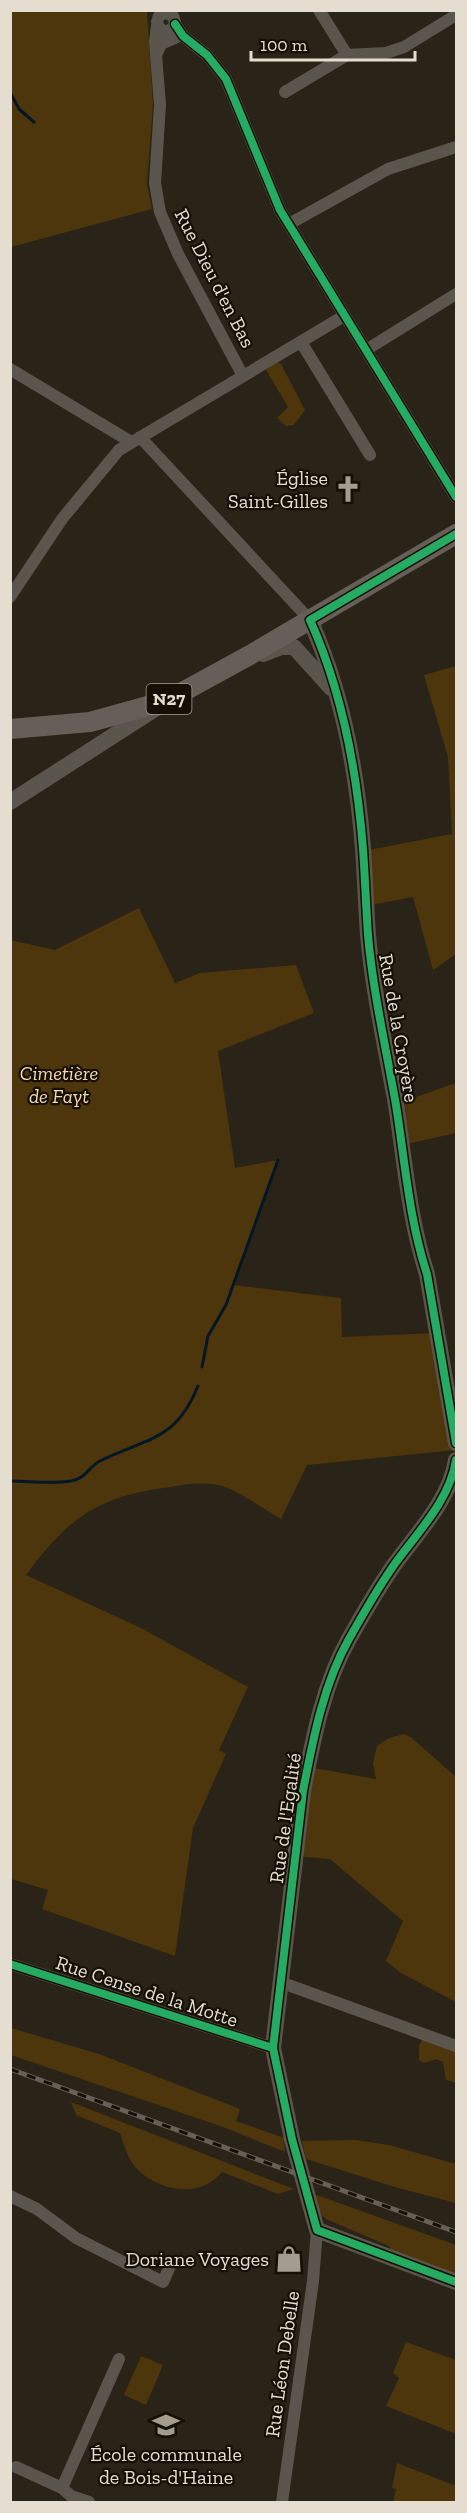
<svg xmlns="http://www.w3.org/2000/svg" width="467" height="2513" font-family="'Zilla Slab',serif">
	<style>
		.green { fill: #4d360c }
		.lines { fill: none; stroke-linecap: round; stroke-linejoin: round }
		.stream { stroke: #041726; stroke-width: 3 }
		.street { stroke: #5b564d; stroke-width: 12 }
		.secondary { stroke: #5b564d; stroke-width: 16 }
		.primary { stroke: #665e58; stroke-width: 20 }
		.rail-casing { stroke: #656058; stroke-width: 5 }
		.rail { stroke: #150f06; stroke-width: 3; stroke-dasharray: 9; stroke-linecap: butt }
		.cycleway-casing { stroke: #150f06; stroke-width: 11 }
		.cycleway { stroke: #26ab63; stroke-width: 8 }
		.labels { text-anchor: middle; stroke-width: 4.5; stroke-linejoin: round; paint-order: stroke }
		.shield { fill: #150f06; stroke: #a79f93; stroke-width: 1.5 }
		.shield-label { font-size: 18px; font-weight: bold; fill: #e5ddd0 }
		.street-label { font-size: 20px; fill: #e5ddd0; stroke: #150f06 }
		.poi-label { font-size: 20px; fill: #e5ddd0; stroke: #150f06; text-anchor: end }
		.park-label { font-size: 20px; font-style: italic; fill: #f8dbae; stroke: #150f06 }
	</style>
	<rect width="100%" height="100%" fill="#2a2317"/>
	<path class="green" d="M11 11H147L153 104 147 184 152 209 11 247Z
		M277 362 281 364 305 410 294 425 286 426 277 418 288 407 266 370Z
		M456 666V954L433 970 413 897 366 906 363 851 452 834 448 757 424 675Z
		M139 908 175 983 200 973 296 965 314 1013 218 1051 235 1168 278 1160 232 1285 341 1298 342 1337 438 1333 456 1450 307 1465 281 1519C263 1509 244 1494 225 1487 208 1481 186 1484 170 1487 98 1496 68 1518 26 1575L141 1628 248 1687 219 1750 226 1754 193 1828 175 1956 42 1909 48 1890 11 1879 10 940 55 950Z
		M456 1083V1133L402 1145 396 1104Z
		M404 1734 412 1738 456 1777V2002L401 1973 386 1961 403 1921 330 1859 295 1856 308 1767 376 1779 373 1763 377 1746 389 1738Z
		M11 2028 99 2054 240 2109 236 2121 284 2138 285 2152 223 2127 11 2055Z
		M424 2035 456 2046V2083L446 2080 443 2062 436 2059 424 2063 419 2060V2046Z
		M71 2102 294 2189 278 2194 222 2172C201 2198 162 2192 139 2171 128 2161 125 2147 120 2133L76 2115Z
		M356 2140 389 2145 456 2164V2203L398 2188 306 2159 302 2141Z
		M314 2194 456 2245V2282L398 2261 389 2246 326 2219 321 2215Z
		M406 2342 456 2360V2434L386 2406 399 2378 393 2373Z
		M141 2356 163 2365 146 2405 124 2395Z
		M397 2463 456 2486V2502H393L396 2489 392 2488Z"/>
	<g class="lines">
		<path class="stream" d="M10 92 19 109 34 122
			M202 1367 208 1336 226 1305 278 1160
			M10 1481C30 1481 52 1484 71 1481 86 1479 89 1466 100 1461 148 1437 175 1442 198 1386"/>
		<path class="street" d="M319 10 347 55
			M166 13 173 16 175 22 173 28 166 32 159 28 157 22 159 16 169 10
			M175 24 183 36 207 55 226 79 280 210 456 497
			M157 26 155 42 160 105 155 183 160 212 178 254 243 376
			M157 53 161 44 175 38
			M285 92 347 55 386 53 404 47 456 15
			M289 224 388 169 456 147
			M301 342 370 455
			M366 350 456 294
			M10 369 131 442
			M140 437 310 620
			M10 597 62 519 119 450 344 316
			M10 1964 273 2048
			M280 1982 456 2046
			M10 2196 37 2209 76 2238 163 2282 170 2266
			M16 2467 62 2488 71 2496 89 2502
			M62 2488 119 2359
			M282 2502 313 2281 317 2230"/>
		<path class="secondary" d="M310 620C342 691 357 771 363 849 365 877 366 906 368 935 373 992 386 1048 396 1105 405 1162 409 1219 427 1274L456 1443
			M263 654 281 647H294L331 688
			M10 802 158 707
			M456 1460C450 1500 417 1533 394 1565 378 1588 363 1614 349 1639 323 1685 313 1740 303 1791L273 2048 292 2139 317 2230 456 2282"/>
		<path class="primary" d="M10 729 90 722 166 701 250 655 456 534"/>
		<defs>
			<path id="rail" d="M10 2069 456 2232"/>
		</defs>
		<use href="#rail" class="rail-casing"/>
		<use href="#rail" class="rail"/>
		<defs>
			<path id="cycleway" d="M175 24 183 36 207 55 226 79 280 210 456 497
				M456 534 310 620C342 691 357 771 363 849 365 877 366 906 368 935 373 992 386 1048 396 1105 405 1162 409 1219 427 1274L456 1443
				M456 1460C450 1500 417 1533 394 1565 378 1588 363 1614 349 1639 323 1685 313 1740 303 1791L273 2048 292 2139 317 2230 456 2282
				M10 1964 273 2048"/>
		</defs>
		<use href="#cycleway" class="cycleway-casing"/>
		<use href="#cycleway" class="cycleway"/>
	</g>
	<defs>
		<symbol id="church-bare" viewBox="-9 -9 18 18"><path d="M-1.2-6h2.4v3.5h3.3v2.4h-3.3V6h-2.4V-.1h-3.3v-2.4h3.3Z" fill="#a49c8f" stroke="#150f06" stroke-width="2.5" paint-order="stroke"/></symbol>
		<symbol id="shop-bare" viewBox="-9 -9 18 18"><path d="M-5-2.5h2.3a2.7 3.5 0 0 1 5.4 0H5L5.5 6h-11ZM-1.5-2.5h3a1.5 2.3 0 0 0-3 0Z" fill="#a49c8f" stroke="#150f06" stroke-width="2.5" paint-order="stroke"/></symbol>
		<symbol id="school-bare" viewBox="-9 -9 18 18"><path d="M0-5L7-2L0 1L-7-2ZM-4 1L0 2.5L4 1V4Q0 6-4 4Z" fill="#a49c8f" stroke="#150f06" stroke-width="2.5" paint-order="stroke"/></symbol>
	</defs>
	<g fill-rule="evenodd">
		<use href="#church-bare" x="329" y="470" width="38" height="38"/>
		<use href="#shop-bare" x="270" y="2240" width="38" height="38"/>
		<use href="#school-bare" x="147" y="2406" width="38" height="38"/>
	</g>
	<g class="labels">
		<rect class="shield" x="146.5" y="684" width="45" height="30" rx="4.5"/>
		<g class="shield-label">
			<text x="169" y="705">N27</text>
		</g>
		<g class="street-label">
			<text transform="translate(215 278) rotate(63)" y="7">Rue Dieu d'en Bas</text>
			<text transform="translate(399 1028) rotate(80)" y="7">Rue de la Croyère</text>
			<text transform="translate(285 1818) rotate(-82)" y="7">Rue de l'Egalité</text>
			<text transform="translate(147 1991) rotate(18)" y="7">Rue Cense de la Motte</text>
			<text transform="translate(282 2364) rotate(-82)" y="7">Rue Léon Debelle</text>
		</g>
		<g class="poi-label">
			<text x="328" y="485">Église<tspan x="328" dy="23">Saint-Gilles</tspan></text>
			<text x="269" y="2266">Doriane Voyages</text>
			<text x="166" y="2461" text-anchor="middle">École communale<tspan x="166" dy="23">de Bois-d'Haine</tspan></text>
		</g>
		<g class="park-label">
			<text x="59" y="1080">Cimetière<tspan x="59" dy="23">de Fayt</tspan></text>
		</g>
	</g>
	<rect width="467" height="2513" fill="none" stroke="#e5ddd0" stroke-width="24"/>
	<path d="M251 51v9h164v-9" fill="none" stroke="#e5ddd0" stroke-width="3"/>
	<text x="260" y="51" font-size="18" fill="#e5ddd0" stroke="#150f06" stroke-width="4.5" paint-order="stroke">100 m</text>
</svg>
